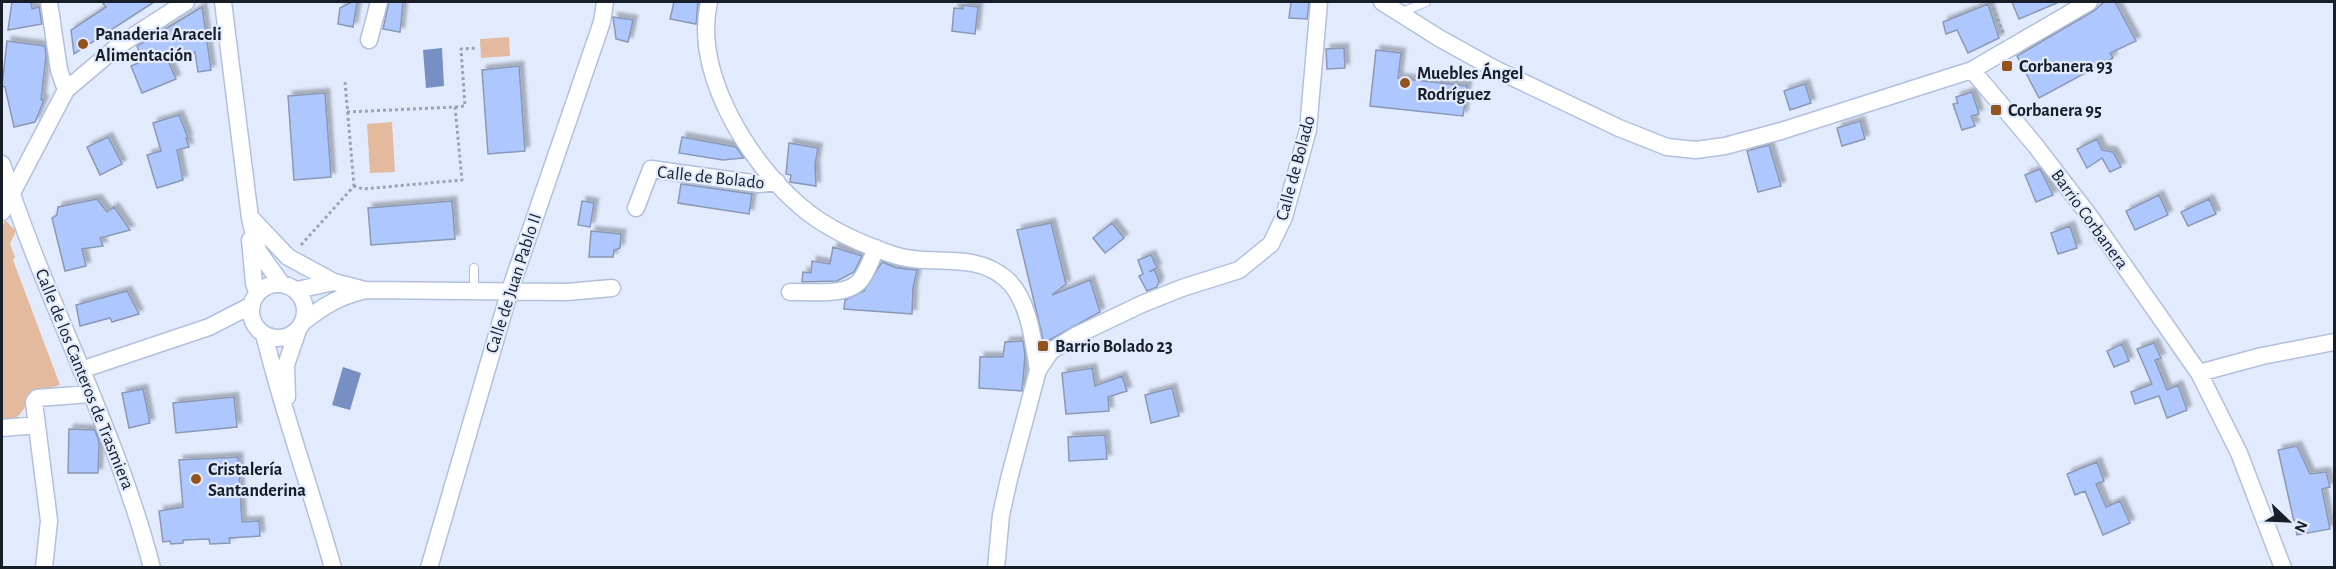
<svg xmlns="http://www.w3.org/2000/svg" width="2336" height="569" font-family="'Alegreya Sans',sans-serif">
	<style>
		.green { fill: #e3ba9d }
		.water { fill: #778fc3 }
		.building { fill: #aec8ff; stroke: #8a98b4; stroke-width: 1.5; filter: url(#shadow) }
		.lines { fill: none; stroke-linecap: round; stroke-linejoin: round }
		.service-casing { stroke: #b2c0dd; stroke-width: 10 }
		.minor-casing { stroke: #b2c0dd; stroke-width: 19 }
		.path { stroke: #9ba3b3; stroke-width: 3; stroke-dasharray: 3 3; stroke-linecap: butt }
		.service { stroke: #fff; stroke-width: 8 }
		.minor { stroke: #fff; stroke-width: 16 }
		.poi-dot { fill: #93531c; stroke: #e2ebfe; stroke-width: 2 }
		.labels { text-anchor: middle; stroke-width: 4.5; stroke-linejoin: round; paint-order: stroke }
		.poi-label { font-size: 18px; font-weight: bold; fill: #181e28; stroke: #e2ebfe; text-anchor: start }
		.street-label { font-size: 18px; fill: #181e28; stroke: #e2ebfe }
	</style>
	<defs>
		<filter id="shadow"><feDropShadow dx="4.5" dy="-4.5" stdDeviation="1.5" flood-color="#0004"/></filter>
	</defs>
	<rect width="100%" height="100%" fill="#e2ebfe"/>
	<path class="green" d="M509 37 510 56 481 58 480 39Z
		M392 122 395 172 370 173 367 124Z
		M5 220 16 231 10 244 15 257 13 260 60 385 34 392C22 407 24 421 2 420V228Z"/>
	<path class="water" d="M442 48 444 86 426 88 423 50Z
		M343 367 361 373 350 410 332 405Z"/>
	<path class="building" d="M12 2H31L32 9 39 7 42 24 8 30Z
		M102 2H154L74 54 71 30 106 7Z
		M352 2H357L353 27 338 24 340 8Z
		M389 2H403L400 32 383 29Z
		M674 2H698L696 24 670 19Z
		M1291 2H1309L1307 19 1289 18Z
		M2012 2H2059L2019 19Z
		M2104 2H2115L2136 41 2110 53 2113 58 2039 98 2017 56 2094 11Z
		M1988 4 1999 38 1968 53 1957 30 1946 34 1943 22Z
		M963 5 978 7 975 34 952 31 954 8 963 9Z
		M202 7 211 70 198 72 195 52 169 63 176 79 142 93 131 66 143 61 137 46Z
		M613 17 633 20 628 42 616 39Z
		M7 41 45 46 46 56 41 100H44L35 122 14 127 5 87 2 86Z
		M1344 48 1345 68 1327 69 1326 49Z
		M1376 50 1401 53 1398 78 1467 86 1463 116 1370 106Z
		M519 66 525 151 488 154 482 70Z
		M1805 84 1811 103 1790 110 1784 91Z
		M1972 92 1979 114 1971 116 1975 126 1962 130 1953 104 1958 103 1956 97Z
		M325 93 331 177 294 180 288 96Z
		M179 115 188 138H186L189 147 177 150 183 180 157 188 147 155 161 151 153 123Z
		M1860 121 1865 139 1842 146 1837 128Z
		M108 137 122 164 100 175 87 147Z
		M682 137 736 147 744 158 723 160 679 153Z
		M2097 139 2102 150 2113 152 2121 167 2110 172 2102 158 2087 168 2077 149Z
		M789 143 818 148 815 164 816 186 790 182 791 175 786 174Z
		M1769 145 1781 186 1758 192 1747 151Z
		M2040 169 2053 195 2036 202 2025 175Z
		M681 184 752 194 749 214 678 203Z
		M2159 195 2168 215 2135 230 2126 211Z
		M97 199 107 212 114 207 130 230 100 238 103 246 82 249 86 266 65 271 52 218 57 215 58 207Z
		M2209 199 2216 214 2188 226 2181 212Z
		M452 201 455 239 371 245 368 208Z
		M582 201 594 203 590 227 578 225Z
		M1051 223 1066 284 1052 295 1090 280 1100 312 1044 343 1017 230Z
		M1112 223 1124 238 1105 253 1093 238Z
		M2070 226 2077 248 2058 254 2051 233Z
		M591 231 621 234 620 248 614 250 613 257H589Z
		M833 247 862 256 854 272 837 281 802 282 803 272 811 273 812 261 830 264Z
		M1151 255 1157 268 1149 272 1154 269 1159 281 1157 287 1147 291 1139 276 1143 274 1138 260Z
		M882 262 897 268 917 270 913 288 912 314 844 309 845 300 864 291Z
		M127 291 139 314 112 322 110 318 80 326 76 305Z
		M1023 341 1025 355 1022 391 979 388 980 357H1003L1005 342Z
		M2154 343 2161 358 2155 360 2167 390 2178 385 2187 410 2167 418 2159 396 2135 404 2131 392 2152 384 2137 349Z
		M2122 344 2129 361 2114 367 2107 351Z
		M1092 368 1095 386 1122 376 1127 391 1108 397 1109 411 1066 414 1062 373Z
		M1172 388 1179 416 1151 423 1145 395Z
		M143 389 150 423 129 428 122 393Z
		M234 397 237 427 176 433 173 403Z
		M69 429 95 430 99 442 98 473H68Z
		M1105 435 1107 459 1069 461 1068 437Z
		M2297 446 2310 474 2326 472 2330 487 2322 489 2330 529 2297 535 2278 450Z
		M238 457 242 522 259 521 260 536 229 538 230 543 210 544 209 539 183 540V543L171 544 170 541 163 542 159 511 183 507 179 460Z
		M2097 462 2104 481 2096 484 2106 507 2120 501 2130 523 2103 535 2085 491 2075 495 2067 474Z"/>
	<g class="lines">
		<defs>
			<path id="service" d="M1400 13 1426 2
				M474 290V268"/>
			<path id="minor" d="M49 2 59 70 66 90
				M223 2 250 218 258 251 281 283
				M709 2C693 72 747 160 799 205 823 227 861 244 891 254 930 268 971 250 1005 278 1029 298 1033 340 1038 370
				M1382 2 1439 38 1495 69 1619 128 1667 147 1696 150 1725 146 1781 131 1972 70 2089 2
				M369 40 379 2
				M1972 70 2035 145 2088 214 2199 373 2239 453 2283 568
				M2 164C45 301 116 428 152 568
				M636 208 651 169 759 184 777 182
				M2 212 66 90 118 46 186 2
				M251 218 288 257 334 282
				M250 240 254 283 257 293
				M251 311a27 27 0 1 1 54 0a27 27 0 1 1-54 0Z
				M297 290 334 282 365 290 567 292 612 288
				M790 292C809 291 850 298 862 278 868 269 872 258 876 248
				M303 322C322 307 338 297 362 291
				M264 334C283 413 311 489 333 568
				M81 370 209 327 252 305
				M2199 373 2262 356 2334 342
				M287 397 286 365 298 330
				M2 428 37 425
				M44 568 49 521 34 402 37 398 91 394
				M429 568 510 290 602 22 605 2
				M996 568 1001 515 1009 479 1038 370 1051 351 1075 336 1142 304 1182 288 1239 270 1271 244 1284 217 1308 130 1319 2"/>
		</defs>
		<use href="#service" class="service-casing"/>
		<use href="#minor" class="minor-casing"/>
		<path class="path" d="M1991 2 2004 35
			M345 82 354 186
			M455 107 465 106 461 49 477 48
			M347 112 455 107 462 180 363 189 354 186
			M301 245 354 186"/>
		<use href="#service" class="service"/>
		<use href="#minor" class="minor"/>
	</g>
	<g class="poi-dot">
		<circle cx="83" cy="44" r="6"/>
		<rect x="2001" y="60" width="12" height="12" rx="3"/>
		<circle cx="1405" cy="83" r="6"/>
		<rect x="1990" y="104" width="12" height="12" rx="3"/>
		<rect x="1037" y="340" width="12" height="12" rx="3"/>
		<circle cx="196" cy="479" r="6"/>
	</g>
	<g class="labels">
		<g class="poi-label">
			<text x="95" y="40">Panaderia Araceli<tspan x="95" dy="21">Alimentación</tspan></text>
			<text x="2019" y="72">Corbanera 93</text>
			<text x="1417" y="79">Muebles Ángel<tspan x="1417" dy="21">Rodríguez</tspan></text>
			<text x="2008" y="116">Corbanera 95</text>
			<text x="1055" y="352">Barrio Bolado 23</text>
			<text x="208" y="475">Cristalería<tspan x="208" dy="21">Santanderina</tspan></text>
		</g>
		<g class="street-label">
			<text transform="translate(1295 168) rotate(-75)" y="6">Calle de Bolado</text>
			<text transform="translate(711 177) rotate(6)" y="6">Calle de Bolado</text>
			<text transform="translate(2090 219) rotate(54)" y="6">Barrio Corbanera</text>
			<text transform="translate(513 283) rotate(-72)" y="6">Calle de Juan Pablo II</text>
			<text transform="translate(85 379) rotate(68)" y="6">Calle de los Canteros de Trasmiera</text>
		</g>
	</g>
	<rect width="2336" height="569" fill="none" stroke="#181e28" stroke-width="6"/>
	<g transform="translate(2288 521) rotate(113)" stroke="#e2ebfe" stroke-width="4.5" paint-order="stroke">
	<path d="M0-4.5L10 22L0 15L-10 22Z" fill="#181e28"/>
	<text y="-9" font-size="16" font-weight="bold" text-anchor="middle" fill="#181e28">N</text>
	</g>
</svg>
